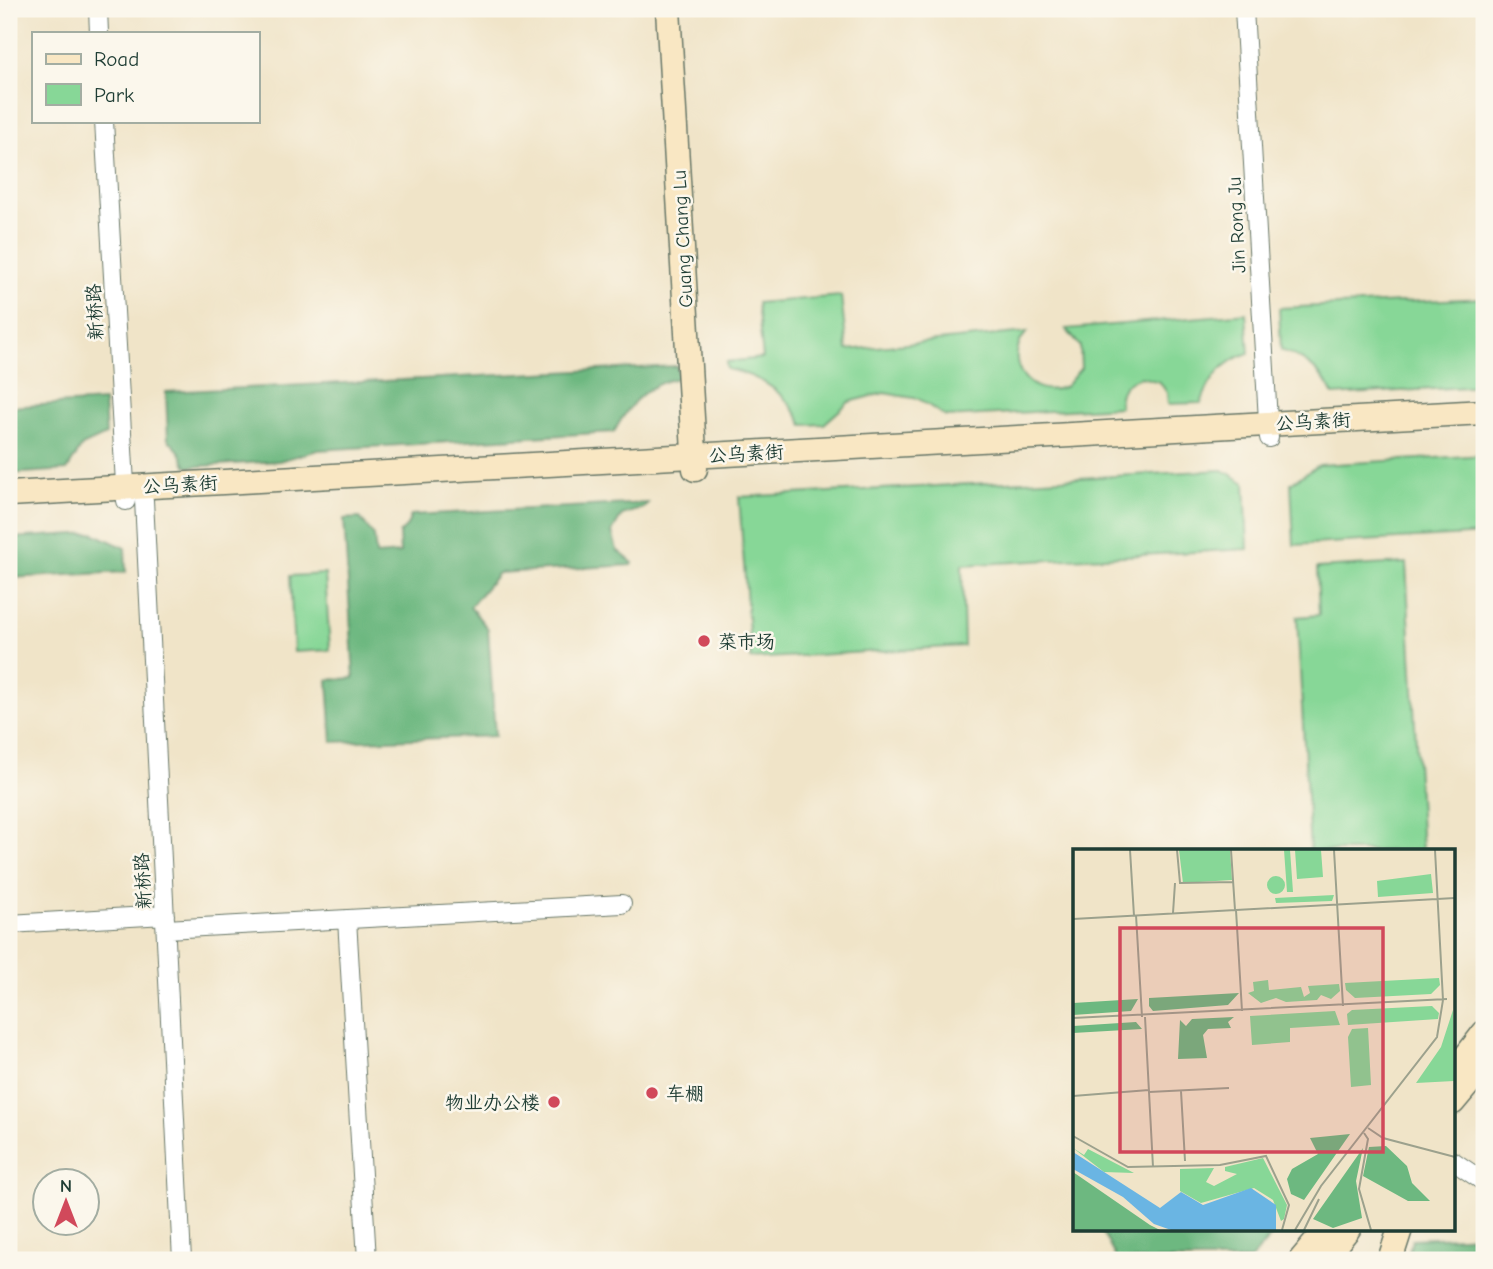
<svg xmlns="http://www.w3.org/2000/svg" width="1493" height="1269" font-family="'Comic Neue','LXGW WenKai TC',sans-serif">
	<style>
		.green { fill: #87d797; stroke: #538a66; stroke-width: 2 }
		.forest { fill: #6db880; stroke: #467a5a; stroke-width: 2 }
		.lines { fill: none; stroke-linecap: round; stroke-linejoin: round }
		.street-casing { stroke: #687768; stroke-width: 20 }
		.secondary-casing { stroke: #687768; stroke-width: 27 }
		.street { stroke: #fff; stroke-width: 18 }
		.secondary { stroke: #f9e7c3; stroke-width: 24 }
		.poi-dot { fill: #d1495b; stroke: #fbf7ec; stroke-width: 2.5 }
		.labels { text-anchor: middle; stroke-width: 5; stroke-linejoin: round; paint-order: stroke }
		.street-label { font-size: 19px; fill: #1f3d34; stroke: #fbf7ec }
		.poi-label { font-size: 19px; fill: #1f3d34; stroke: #fbf7ec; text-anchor: start }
		.inset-road { fill: none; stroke: #9ca18d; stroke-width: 2 }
		.view { fill: #d1495b; fill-opacity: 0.15; stroke: #d1495b; stroke-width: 3.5 }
		.inset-edge { fill: none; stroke: #1f3d34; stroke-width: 3.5 }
	</style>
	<rect width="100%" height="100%" fill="#fbf7ec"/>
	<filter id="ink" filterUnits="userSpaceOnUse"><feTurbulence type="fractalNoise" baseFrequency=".0143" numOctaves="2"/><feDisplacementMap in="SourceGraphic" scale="14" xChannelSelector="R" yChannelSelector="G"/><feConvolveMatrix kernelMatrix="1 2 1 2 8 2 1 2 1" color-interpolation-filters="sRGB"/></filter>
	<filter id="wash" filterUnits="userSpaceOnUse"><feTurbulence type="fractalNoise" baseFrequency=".00686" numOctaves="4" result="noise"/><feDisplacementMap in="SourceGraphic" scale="28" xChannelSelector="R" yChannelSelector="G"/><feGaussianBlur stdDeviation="1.57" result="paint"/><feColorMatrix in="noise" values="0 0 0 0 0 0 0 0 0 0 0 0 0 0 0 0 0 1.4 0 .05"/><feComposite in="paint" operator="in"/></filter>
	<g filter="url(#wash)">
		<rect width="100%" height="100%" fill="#f0e4c8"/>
		<path class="green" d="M841 296 847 350 1027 332C1000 361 1031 402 1066 386L1081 368 1080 346 1066 329 1246 313 1249 353C1223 360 1210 379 1201 403L1168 404 1167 393 1160 382 1141 377C1125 382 1118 390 1120 407L946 417 919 399 884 393 849 402 824 424 803 425C787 393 762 376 727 369L726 362 763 358 757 303Z
			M1484 298V386L1333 395C1322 371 1306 359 1281 350L1279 308Z
			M1484 455V534L1294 545 1291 483 1319 465Z
			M1223 470 1245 483 1248 549 962 565 964 646 751 659 739 497Z
			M1406 563 1422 851H1310L1297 617 1319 615 1317 568Z
			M325 574 330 650 294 652 290 576Z"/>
		<path class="forest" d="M677 366 678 378C646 384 629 404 614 432L318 450 279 461 187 467 180 452 168 439 166 392Z
			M104 401 106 435 82 446 67 470 9 474V407Z
			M648 503 644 508 622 515 612 532 617 550 633 563 632 565 498 573 470 607 488 629 495 736 332 742 328 680 354 678 344 519 360 518 374 536 376 555 400 553 399 534 407 526 411 515Z
			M93 533 125 548 126 572 9 578V538Z
			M1101 1229H1278L1250 1260H1117Z
			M1484 1236V1260H1407L1412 1239Z"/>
	</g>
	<g filter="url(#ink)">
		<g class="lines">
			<defs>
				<path id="street" d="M98 9 99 33
					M1244 9 1269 438
					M104 121 126 501
					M144 500 182 1260
					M347 919 367 1260
					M9 924 165 915
					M166 929 622 904
					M1453 1161 1484 1182"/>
				<path id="secondary" d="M668 9 695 469
					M9 494 1484 412
					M1453 1073 1484 1033
					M1453 1102 1484 1065
					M1301 1260 1327 1229
					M1323 1260 1348 1229
					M1390 1260 1400 1229"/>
			</defs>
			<use href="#street" class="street-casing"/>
			<use href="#secondary" class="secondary-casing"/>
			<use href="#street" class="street"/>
			<use href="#secondary" class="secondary"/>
		</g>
	</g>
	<g class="poi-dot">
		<circle cx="704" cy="641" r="7"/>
		<circle cx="652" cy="1093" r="7"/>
		<circle cx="554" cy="1102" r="7"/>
	</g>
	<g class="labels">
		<g class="street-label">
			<text transform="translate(1236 225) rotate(-93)" y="7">Jin Rong Ju</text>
			<text transform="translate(682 239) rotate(-93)" y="7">Guang Chang Lu</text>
			<text transform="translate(94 312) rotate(-93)" y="7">新桥路</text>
			<text transform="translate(1313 421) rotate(-3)" y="7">公乌素街</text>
			<text transform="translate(746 453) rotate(-3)" y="7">公乌素街</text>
			<text transform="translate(180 484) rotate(-3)" y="7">公乌素街</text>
			<text transform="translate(142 881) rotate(-93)" y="7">新桥路</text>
		</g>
		<g class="poi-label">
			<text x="718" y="648">菜市场</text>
			<text x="666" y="1100">车棚</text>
			<text x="540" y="1109" text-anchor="end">物业办公楼</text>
		</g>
	</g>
	<g transform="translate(1073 849)">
		<rect width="382" height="382" fill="#f0e4c8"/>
		<path d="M106 1H157L159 31 110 34ZM211 1H217L220 43H214ZM222 1H248L250 28 224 30ZM358 25 360 44 305 48 304 32ZM194 36a9 9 0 1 1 18 0a9 9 0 1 1-18 0ZM261 46 259 52 203 54 202 49ZM366 129 367 136 358 145 282 149 273 141 272 134ZM195 131 196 141 228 138 231 148 237 144 235 137 266 135 267 142 258 150 248 146 244 151 213 153 203 149 188 154 175 144 181 142 180 133ZM359 157 366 164 365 170 275 176 274 165 279 161ZM380 161 381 232 343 234 368 198ZM262 162 267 176 217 179V193L179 196 177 167ZM295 179 298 236 278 238 275 188 279 180ZM0 299 11 306 15 300 61 324 31 323ZM190 309 214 356 211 370 208 372 200 351 181 339 128 354 107 342V320L141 319 133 333 141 337 164 325 152 322V318Z" fill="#87d797"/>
		<path d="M166 144 155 156 80 162 76 157V149ZM65 150 58 162 0 166V154ZM161 168 155 173 158 179 135 180 130 186 134 209 105 210 107 171 113 177 119 170ZM63 173 69 180 0 184V177ZM277 285 231 351 218 345 214 330 219 320 245 305 237 289ZM313 297 334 317 339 334 357 352H335L290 327 296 298ZM290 299 283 332 289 369 260 379 240 370ZM0 323 77 376 87 381H0Z" fill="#6db880"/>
		<path d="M0 303 87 359 108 343 130 356 178 339 203 356V381H98L81 375 50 348 0 320Z" fill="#6ab5e3"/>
		<path class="inset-road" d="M57 1 61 67M104 1 107 34 160 33M158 1 162 61M261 1 270 157M163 61 169 162M100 64 102 34M63 66 69 168M0 70 382 49M72 168 80 318M0 169 374 150M108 242 112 312M76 243 156 239M0 247 76 241M295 279 310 289 382 308M291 284 295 290 286 340 298 381M0 287 55 318 147 316 193 307 216 356 209 381M222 381 248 337 364 188 370 151 362 1M231 381 246 350"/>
		<path class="view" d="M47 79H310V303H47Z"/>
		<rect width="382" height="382" class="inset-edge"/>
	</g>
	<rect width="1493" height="1269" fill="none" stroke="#fbf7ec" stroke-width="35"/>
	<rect x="32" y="32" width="228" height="91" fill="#fbf7ec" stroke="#a3ada2" stroke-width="2"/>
	<rect x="46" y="54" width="35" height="10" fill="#f9e7c3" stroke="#a3ada2" stroke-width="2"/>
	<text x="94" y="66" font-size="21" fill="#1f3d34">Road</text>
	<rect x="46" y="84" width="35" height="21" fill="#87d797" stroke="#a3ada2" stroke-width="2"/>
	<text x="94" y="102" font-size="21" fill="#1f3d34">Park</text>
	<g transform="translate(66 1202)"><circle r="33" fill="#fbf7ec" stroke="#a3ada2" stroke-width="2"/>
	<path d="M0-5L12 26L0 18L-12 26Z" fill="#d1495b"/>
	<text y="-10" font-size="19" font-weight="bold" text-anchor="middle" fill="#1f3d34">N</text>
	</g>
</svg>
